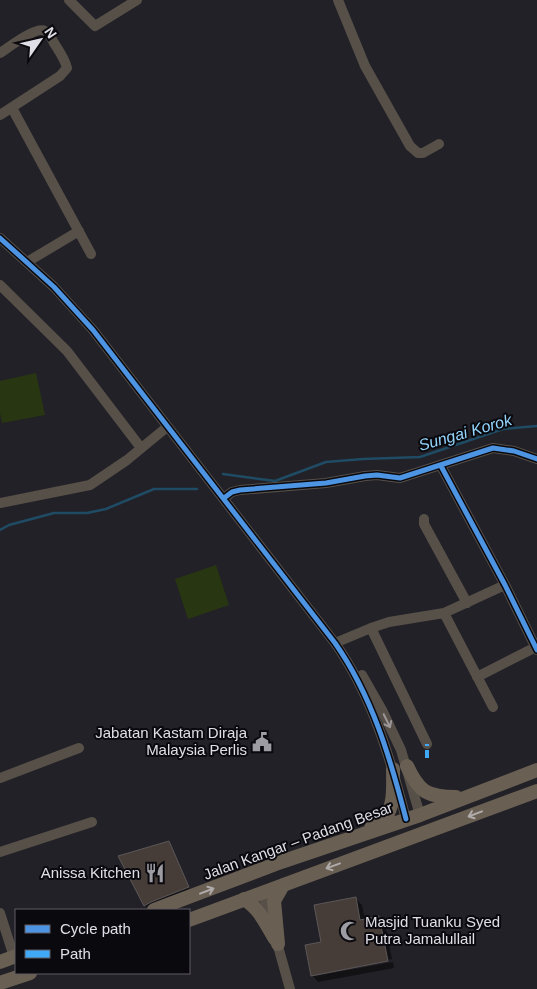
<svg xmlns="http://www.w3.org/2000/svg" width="537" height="989" font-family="Helvetica,sans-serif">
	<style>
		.green { fill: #283711 }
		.shadow { fill: #0007 }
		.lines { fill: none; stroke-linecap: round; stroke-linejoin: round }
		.stream { stroke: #1f4b64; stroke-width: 2.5 }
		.building { fill: #473d38; stroke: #5b5758 }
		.minor { stroke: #575049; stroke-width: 10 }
		.highway { stroke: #695f52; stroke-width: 14 }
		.quiet { stroke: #3fa9f5; stroke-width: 4; stroke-dasharray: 8 4; stroke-linecap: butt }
		.cycleway-casing { stroke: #0a090e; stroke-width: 8 }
		.cycleway { stroke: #4d94e3; stroke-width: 5 }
		.oneway { stroke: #9c9798 }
		.oneway2 { stroke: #b0abab }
		.labels { text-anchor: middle; stroke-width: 4; stroke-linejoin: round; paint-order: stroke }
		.poi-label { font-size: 15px; fill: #e0dee6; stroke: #0a090e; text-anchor: end }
		.street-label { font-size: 15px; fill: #e0dee6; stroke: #0a090e }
		.water-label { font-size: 16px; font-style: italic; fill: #94d5fd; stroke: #0a090e }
	</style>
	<rect width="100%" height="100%" fill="#222127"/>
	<path class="green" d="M36 373 45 415 2 423 0 413V381Z
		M216 565 229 605 188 619 175 579Z"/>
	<path class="shadow" d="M170 844 189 889 152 903 146 907 120 857Z
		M355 898 362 905 365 920 379 917 385 924 392 959 315 974V976L393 962 394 968 318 982 312 975 322 943Z"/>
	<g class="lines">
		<path class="stream" d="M223 474 275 481 326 462 363 459 420 457 503 429 537 426
			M0 530 9 525 54 513H87L106 509 154 489H197"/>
	</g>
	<path class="building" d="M169 841 189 887 151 902 144 906 118 856Z
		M356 897 360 920 379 916 388 961 311 976 305 945 321 942 314 905Z"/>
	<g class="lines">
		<path class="minor" d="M69 0 95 26 137 0
			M338 0 365 66 410 146 418 153H423L439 144
			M0 53C8 48 36 26 45 31 49 33 52 39 54 43 59 51 65 59 67 68L60 76 0 115
			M12 108 91 254
			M0 238 54 287 93 330 335 643C372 696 390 757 406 819
			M27 262 79 231
			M0 285 67 351 141 448
			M441 466 505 585 537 650
			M224 498 232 492 240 490 326 483 365 476 377 475 400 478 493 448 514 451 537 459
			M0 503 90 485 127 460 167 427
			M424 519V524L467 603
			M444 613 493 707
			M371 628 427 744
			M335 643 371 628 389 622 444 613 505 585
			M362 675 382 710 401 750 420 815
			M477 677 530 650
			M0 778 79 748
			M0 852 92 822
			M262 893 272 925
			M0 913 14 957
			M276 939 290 989"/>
		<path class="highway" d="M407 766C419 792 427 797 456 797
			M371 828C376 825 381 822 385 818 395 805 393 785 393 769
			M244 899C259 908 266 924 275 939
			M154 910 281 862 420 815 537 770
			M189 920 537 791
			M278 944 274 901 283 885
			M0 962 16 956
			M0 983 30 973"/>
		<path class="quiet" d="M427 758V744"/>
		<defs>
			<path id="cycleway" d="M0 238 54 287 93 330 335 643C372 696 390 757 406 819
				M441 466 505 585 537 650
				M224 498 232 492 240 490 326 483 365 476 377 475 400 478 493 448 514 451 537 459"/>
		</defs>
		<use href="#cycleway" class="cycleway-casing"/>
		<use href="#cycleway" class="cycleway"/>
	</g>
	<defs><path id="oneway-shaft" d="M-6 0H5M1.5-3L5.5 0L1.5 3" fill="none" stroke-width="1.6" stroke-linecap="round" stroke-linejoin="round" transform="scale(1.25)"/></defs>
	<use class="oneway" href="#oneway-shaft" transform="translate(387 721) rotate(64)"/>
	<g class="oneway2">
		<use href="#oneway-shaft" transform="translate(475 814) rotate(159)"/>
		<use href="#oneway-shaft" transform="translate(333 866) rotate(160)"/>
		<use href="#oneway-shaft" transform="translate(207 891) rotate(-21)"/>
	</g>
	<defs>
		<symbol id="civic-bare" viewBox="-9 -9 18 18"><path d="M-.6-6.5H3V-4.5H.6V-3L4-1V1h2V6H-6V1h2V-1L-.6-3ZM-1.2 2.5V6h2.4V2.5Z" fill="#9e9ca3" stroke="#0a090e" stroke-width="2.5" paint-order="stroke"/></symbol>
		<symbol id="restaurant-bare" viewBox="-9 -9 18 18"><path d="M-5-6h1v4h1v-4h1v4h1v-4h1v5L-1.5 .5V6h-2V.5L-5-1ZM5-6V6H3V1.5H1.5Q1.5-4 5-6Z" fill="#9e9ca3" stroke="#0a090e" stroke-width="2.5" paint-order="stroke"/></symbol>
		<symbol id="mosque-bare" viewBox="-9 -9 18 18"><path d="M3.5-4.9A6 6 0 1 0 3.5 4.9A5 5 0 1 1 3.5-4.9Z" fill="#9e9ca3" stroke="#0a090e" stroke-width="2.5" paint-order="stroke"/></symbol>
	</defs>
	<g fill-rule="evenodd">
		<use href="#civic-bare" x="248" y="728" width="28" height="28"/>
		<use href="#restaurant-bare" x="141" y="859" width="28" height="28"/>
		<use href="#mosque-bare" x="336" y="917" width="28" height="28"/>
	</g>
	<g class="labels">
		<g class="poi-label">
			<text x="247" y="738">Jabatan Kastam Diraja<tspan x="247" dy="17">Malaysia Perlis</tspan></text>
			<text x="140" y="878">Anissa Kitchen</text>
			<text x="365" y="927" text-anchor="start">Masjid Tuanku Syed<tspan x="365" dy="17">Putra Jamalullail</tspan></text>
		</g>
		<g class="street-label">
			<text transform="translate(298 841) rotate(-20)" y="5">Jalan Kangar – Padang Besar</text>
		</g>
		<g class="water-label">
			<text transform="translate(465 432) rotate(-16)" y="6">Sungai Korok</text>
		</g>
	</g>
	<rect x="15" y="909" width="175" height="65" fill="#0a090e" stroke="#605e64"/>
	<rect x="25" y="925" width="25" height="8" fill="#4d94e3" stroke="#605e64"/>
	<text x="60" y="934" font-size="15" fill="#e0dee6">Cycle path</text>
	<rect x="25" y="950" width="25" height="8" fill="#3fa9f5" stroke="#605e64"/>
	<text x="60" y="959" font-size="15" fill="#e0dee6">Path</text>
	<g transform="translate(40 40) rotate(56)" stroke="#0a090e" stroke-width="4" paint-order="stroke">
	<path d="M0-4L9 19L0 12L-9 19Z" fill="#e0dee6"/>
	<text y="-8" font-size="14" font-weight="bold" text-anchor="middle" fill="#e0dee6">N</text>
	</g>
</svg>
